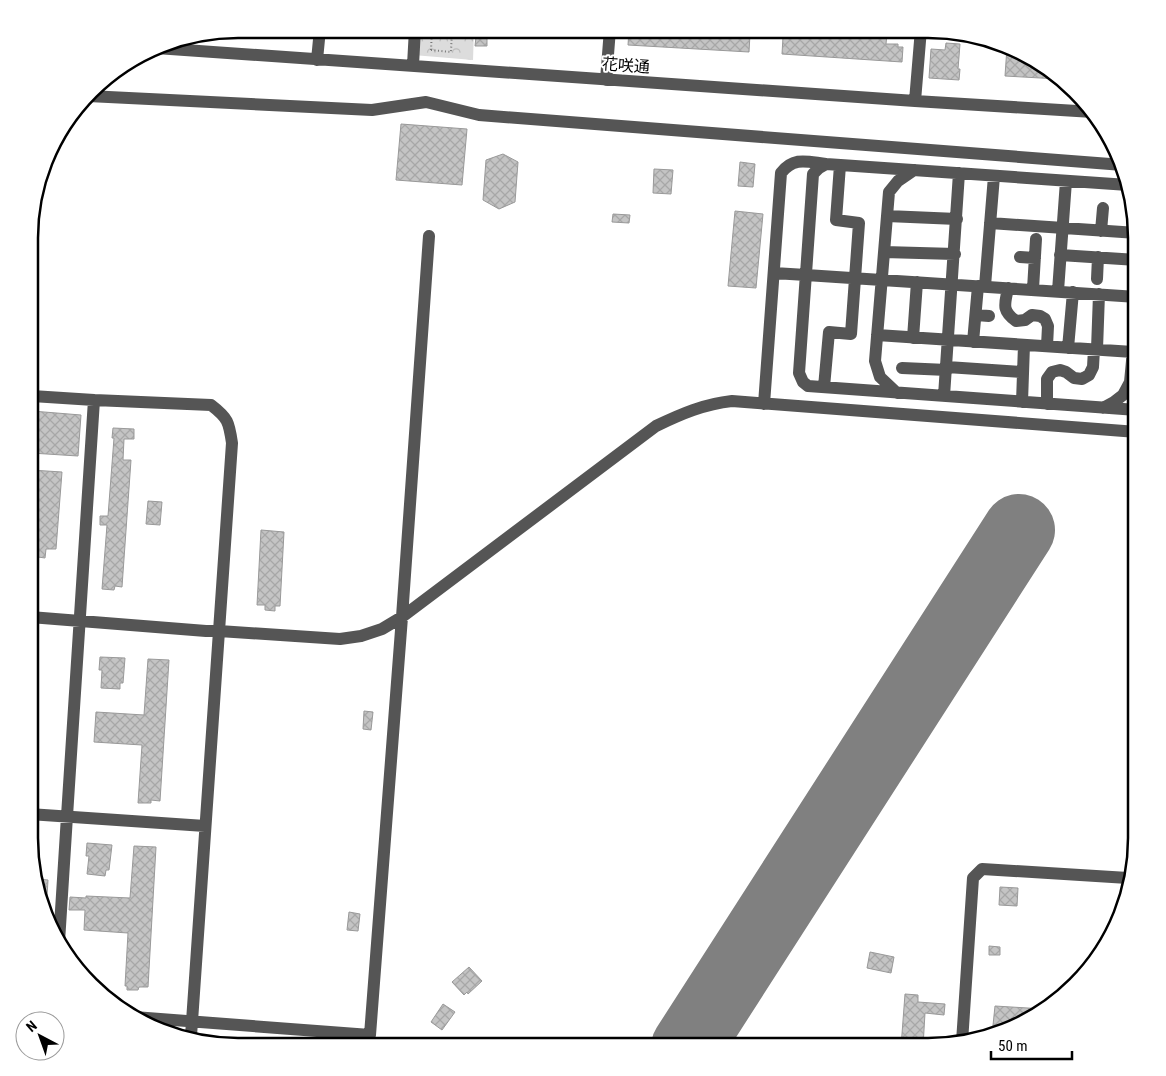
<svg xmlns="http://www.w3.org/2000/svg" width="1166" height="1076" font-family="'Roboto Condensed','Noto Sans JP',sans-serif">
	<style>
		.park { fill: url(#park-crowns) }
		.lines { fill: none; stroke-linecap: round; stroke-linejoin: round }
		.runway { stroke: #808080; stroke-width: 72 }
		.building { fill: url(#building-cross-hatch); stroke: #999 }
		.path { stroke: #777; stroke-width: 2; stroke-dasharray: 1 2.5; stroke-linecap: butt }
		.minor { stroke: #555; stroke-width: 12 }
		.labels { text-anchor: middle; stroke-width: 4; stroke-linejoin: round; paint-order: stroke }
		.street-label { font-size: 16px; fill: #000; stroke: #fff }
		.rim { fill: none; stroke: #000; stroke-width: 2.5 }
	</style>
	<defs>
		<pattern id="park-crowns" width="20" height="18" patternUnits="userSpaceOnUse" patternTransform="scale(1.25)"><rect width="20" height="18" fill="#dcdcdc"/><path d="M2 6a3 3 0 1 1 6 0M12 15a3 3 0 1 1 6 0" fill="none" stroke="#bbb"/></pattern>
		<pattern id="building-cross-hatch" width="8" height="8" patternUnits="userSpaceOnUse" patternTransform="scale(1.25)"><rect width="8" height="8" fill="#c4c4c4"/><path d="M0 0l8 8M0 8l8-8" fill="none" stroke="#a7a7a7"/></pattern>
	</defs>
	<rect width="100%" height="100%" fill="#fff"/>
	<path class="park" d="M415 29H474L473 60 413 55Z"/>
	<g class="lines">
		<path class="runway" d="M687 1047 1019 530"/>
	</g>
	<path class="building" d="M633 29H655L750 34 749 52 628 45 629 30H633Z
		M804 29 840 30 887 33 886 44H898V47H903L902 62 782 54 783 37 803 38Z
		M476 37H487V46H475Z
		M946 43 960 44 958 69H960L959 80 929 78 931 49 945 50Z
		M1007 47 1021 50 1058 79 1005 76Z
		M401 124 467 129 462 185 396 180Z
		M503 154 518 162 515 202 499 209 483 200 486 160Z
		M740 162 755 164 753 187 738 186Z
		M654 169 673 170 671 194 653 193Z
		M735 211 763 214 756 288 728 286Z
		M613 214 630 215 629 223 612 222Z
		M32 411 81 415 78 456 31 453Z
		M113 428 134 429V439H124L123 460H131L122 587 115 586 114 590 102 589 107 525H100V516H108L114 438H112Z
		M31 470 62 472 56 549H46L45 558 31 556Z
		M148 501 162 502 160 525 146 524Z
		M261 530 284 532 280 606H275V611L265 610V605H257Z
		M100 657 125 658 123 683H120V689L101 688 102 670H99Z
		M148 659 169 660 160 801 151 800V803H138L142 745 94 742 96 712 144 715Z
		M364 711 373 712 371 730 363 729Z
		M87 843 112 845 109 870H106L105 876 87 874 89 856H86Z
		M134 846 156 847 148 987H139L138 990H127V986H125L128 933 84 930 85 910H69L70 897 86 898V896L130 898Z
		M38 879 48 880 46 913H43L38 888Z
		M1000 887 1018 888 1017 906 999 905Z
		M349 912 360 914 358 931 347 930Z
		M989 946 1000 947V955H989Z
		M870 952 894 957 891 973 867 968Z
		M469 967 482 981 468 994 467 992 464 995 452 982Z
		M905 994 918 995V1002L945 1004 944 1015 925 1013 923 1047H901Z
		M443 1004 455 1012 442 1030 431 1022Z
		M995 1006 1044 1009 1008 1031 992 1035Z"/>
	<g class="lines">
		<path class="path" d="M431 50 451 52 452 29
			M431 50 432 29"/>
		<path class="minor" d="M156 48 915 101 1093 112
			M317 60 320 29
			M413 65 415 29
			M606 80 610 29
			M88 96 372 110 426 102 479 115 1123 165
			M915 101 921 29
			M1128 185 826 164 819 168 813 174 799 373 803 382 808 386 1137 410
			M887 216 957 219
			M990 223 1137 233
			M1101 231 1103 208
			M884 252 955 254
			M1060 255 1137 260
			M1020 257 1035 258
			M774 273 806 275 1137 297
			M1097 279 1098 257
			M985 286 994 176
			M1008 288C1005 304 1001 310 1016 321L1025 320 1032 315 1040 316 1045 319 1048 326 1047 346
			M1033 289 1036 239
			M1058 291 1066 181
			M976 315 989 316
			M877 335 1133 352
			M913 338 917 282
			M973 342 978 286
			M1068 348 1073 292
			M1097 349 1099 294
			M947 367 1023 372
			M902 368 947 370
			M824 387 829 332 851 334 859 223 836 220 840 165
			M897 393 880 377 875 361 889 192 898 181 914 170
			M32 396 94 400 211 405C228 418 229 422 232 443L191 1036
			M944 396 959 173
			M1022 402 1024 345
			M764 404 781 173C794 156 808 162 826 164
			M1047 404V379L1052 372 1060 370 1066 372 1074 378 1082 379 1089 375 1093 367 1094 349
			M1103 408 1114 402 1123 395 1130 382 1137 308
			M30 617 206 631H219L340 639 361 636 382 629 402 617 656 426C681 414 704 404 732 401L1137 432
			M29 814 205 826
			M59 942 67 816 94 400
			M134 1017 370 1035 402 617 429 236
			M962 1042 973 878 982 869 1128 878"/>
	</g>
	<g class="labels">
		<g class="street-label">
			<text transform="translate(626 65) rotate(4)" y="6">花咲通</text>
		</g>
	</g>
	<path d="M0 0H1166V1076H0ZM238 38H928A200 200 0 0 1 1128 238V838A200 200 0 0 1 928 1038H238A200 200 0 0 1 38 838V238A200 200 0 0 1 238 38Z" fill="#fff" fill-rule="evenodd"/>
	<path class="rim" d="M238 38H928A200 200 0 0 1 1128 238V838A200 200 0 0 1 928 1038H238A200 200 0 0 1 38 838V238A200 200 0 0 1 238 38Z"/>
	<g transform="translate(40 1036) rotate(319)"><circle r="24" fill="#ffffff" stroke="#999999"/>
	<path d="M0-4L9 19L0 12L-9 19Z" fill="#000000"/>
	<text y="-8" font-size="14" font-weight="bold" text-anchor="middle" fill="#000000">N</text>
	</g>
	<path d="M991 1051v8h81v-8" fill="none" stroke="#000000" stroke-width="2.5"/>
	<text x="998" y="1051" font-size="15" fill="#000000" stroke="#ffffff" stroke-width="4" paint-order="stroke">50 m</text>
</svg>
